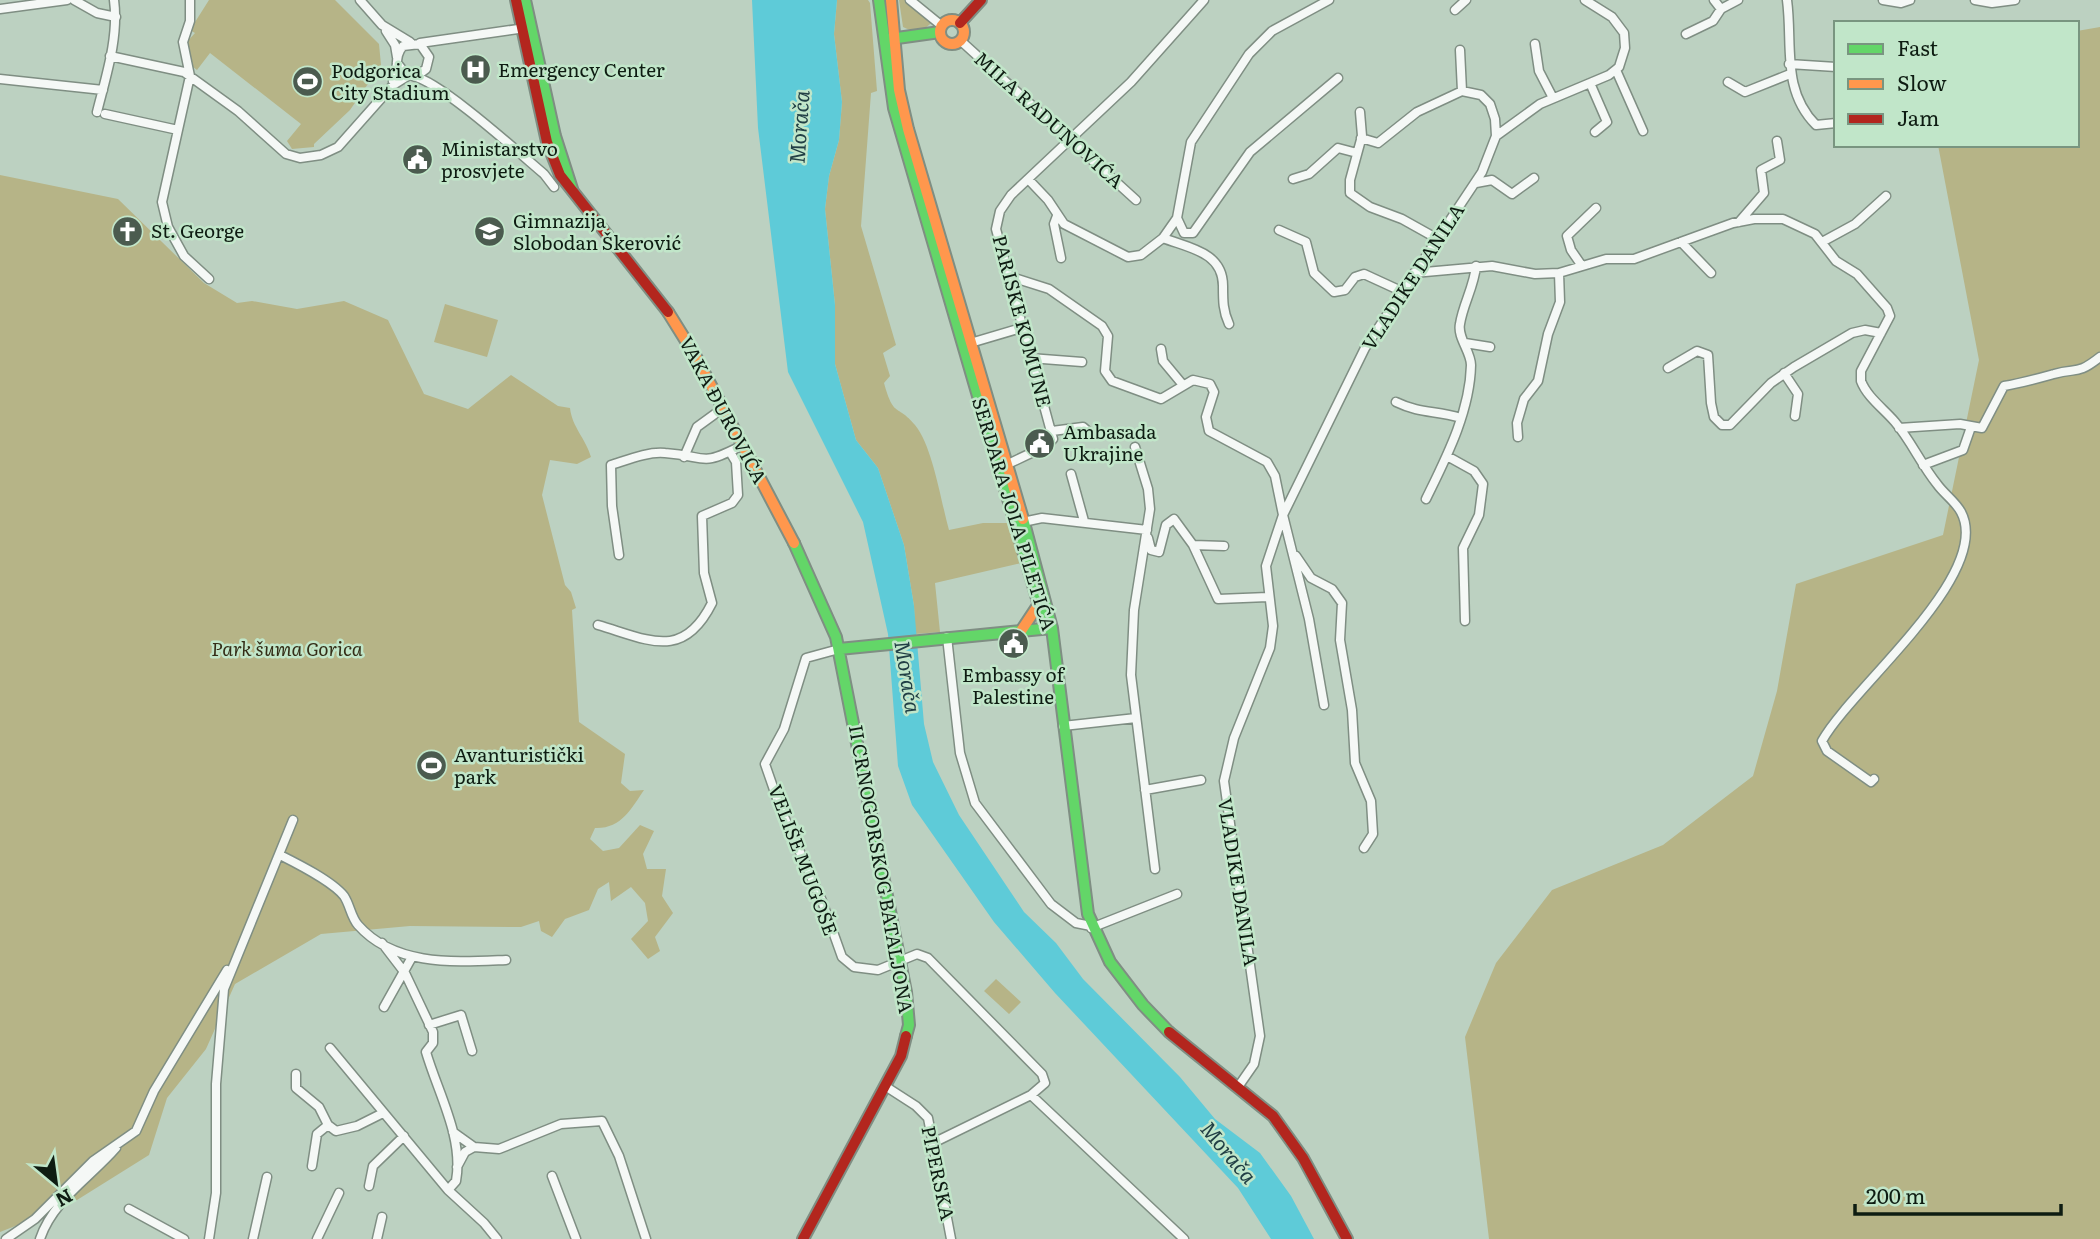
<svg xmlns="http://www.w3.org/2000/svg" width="2100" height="1239" font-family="Literata,serif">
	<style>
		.green { fill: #b6b487 }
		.water { fill: #5ecbd8 }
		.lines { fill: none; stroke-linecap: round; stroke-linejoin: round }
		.street-casing { stroke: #7f8e83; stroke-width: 11 }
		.fast-casing { stroke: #7f8e83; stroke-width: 14 }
		.slow-casing { stroke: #7f8e83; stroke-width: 14 }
		.jam-casing { stroke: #7f8e83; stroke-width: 14 }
		.street { stroke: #f5f8f6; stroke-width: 8 }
		.fast { stroke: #63d668; stroke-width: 10 }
		.slow { stroke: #ff974d; stroke-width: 10 }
		.jam { stroke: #b3261e; stroke-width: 10 }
		.labels { text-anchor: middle; stroke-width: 5; stroke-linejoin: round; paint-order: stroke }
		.poi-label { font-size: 19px; fill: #0e1c12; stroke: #c1e6c9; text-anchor: start }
		.street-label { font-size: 19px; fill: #0e1c12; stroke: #c1e6c9 }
		.park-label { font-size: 19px; font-style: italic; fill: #342d17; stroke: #c1e6c9 }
		.water-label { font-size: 21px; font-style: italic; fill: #213f45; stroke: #c1e6c9 }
	</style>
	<rect width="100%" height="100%" fill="#bcd1c1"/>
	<path class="green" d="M209 0H335L379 44 381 65 350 110 314 144V147L292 149 287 141 301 124 210 53 197 70 189 64 186 43 195 33 190 30Z
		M837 0H868L870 3 877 91 871 93 861 226 896 345 883 353 890 376 884 383C894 419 897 403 915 425 933 447 941 502 949 530L983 523H1016L1026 562 935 583 940 632 915 634 914 606 904 545 878 468 856 440 835 364V305L825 209 829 176 839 140 842 102 834 34Z
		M899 0H905L931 23C923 32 913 32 903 27Z
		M2100 27V1239H1489L1465 1037 1496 963 1552 890 1663 845 1753 776 1777 691 1796 584 1943 535 1979 360 1938 145H2077V31Z
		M0 175 118 199 204 283 237 303 252 301 297 309 344 301 388 320 424 394 468 409 511 375 558 406 570 408C572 427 586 439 591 457L577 464 550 460 542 495 565 585 571 592 576 608 572 610 579 722 625 754 621 783 630 791 644 790C631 809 621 829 595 828L590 839 603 851 619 848 640 825 654 831 643 854 647 869H666L662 896 673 913 655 937 660 951 648 959 631 939 648 921 645 903 631 887 611 901 609 882 598 889 589 910 565 919 552 937 541 931 539 921 521 927 410 926 321 934 235 984 206 1049 167 1098 149 1155 69 1205 0 1232Z
		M445 304 498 320 487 357 434 342Z
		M996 979 1021 1002 1009 1014 984 991Z"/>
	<path class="water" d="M752 0H837L834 34 842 102 839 140 829 176 825 209 835 305V364L856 440 878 468 904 545 914 606 924 724 933 762 959 815 1024 912 1056 943 1083 979 1180 1077 1215 1119 1260 1153 1291 1196 1314 1239H1271L1238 1188 1055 993 994 922 912 805 898 766 888 634 863 522 788 372 758 128Z"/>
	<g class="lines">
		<defs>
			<path id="street" d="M74 0 97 13 116 17
				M190 0V21L183 42 190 76 162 202 168 227 184 256 209 279
				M360 0 382 25 410 42
				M910 0 942 26
				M1714 0 1721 9 1738 0
				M1787 0C1793 44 1781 90 1816 125L1836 123
				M1883 0 1901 3 1910 0
				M1975 0 1992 3 2015 0
				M0 9 67 0
				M1455 10 1466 0
				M386 31 395 45 397 57
				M1686 34 1713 21 1721 9
				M961 41 1136 200
				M420 43 525 28
				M1535 44 1539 71 1553 98
				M110 56 184 72 238 111 286 154 300 158 321 155 338 147 393 85 409 75
				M1789 64 1836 67
				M1616 70 1643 131
				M413 76C441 82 518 152 544 174L554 187
				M0 79 103 90
				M393 81C400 69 393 57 403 46L420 44 429 57 426 69 418 75 405 73 397 63
				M1728 82 1745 92 1790 74
				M1590 83 1607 122 1595 132
				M97 112C106 76 119 37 114 0
				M1360 112 1362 136 1350 180V193L1370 207 1402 219 1436 238
				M105 114 178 130
				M1496 136 1540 104 1609 75 1619 67 1625 48 1624 33 1612 17 1585 0
				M1361 138 1378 143 1417 112 1462 91
				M1028 179 1048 200 1064 224 1128 257 1141 255 1163 238 1177 218 1191 142 1249 54 1272 31 1329 0
				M1293 179 1309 174 1338 148 1357 153
				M1476 183 1492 180 1512 194 1534 178
				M1057 216 1054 224 1061 258
				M1177 218 1184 233H1193L1250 152 1338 78
				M1739 222 1764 193 1761 170 1780 160 1777 141
				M1279 230 1306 242 1314 273 1334 292 1345 290 1355 277 1364 274 1401 291
				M1163 238C1189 248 1223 252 1223 286 1223 301 1223 311 1229 324
				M1681 242 1711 273
				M1822 242 1855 224 1886 196
				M1582 266 1571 250 1567 236 1596 208
				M1414 273 1492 266 1535 274 1559 273 1606 259H1634L1733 223 1754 219H1783L1815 234 1836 261 1857 274 1887 308 1890 316 1861 371V381C1867 397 1884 409 1895 422 1911 441 1921 464 1937 484 1944 494 1955 501 1961 512 1994 574 1851 688 1822 741L1827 751 1871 782 1874 779
				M1008 276 1049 289 1102 326 1108 336 1105 371 1112 381 1161 399 1193 380 1210 384 1214 392 1206 417 1209 431 1267 462 1275 476 1283 515 1266 566 1273 626 1270 648 1234 738 1224 781 1260 1036 1254 1064 1238 1087
				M1465 343 1490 347
				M967 344 1021 328
				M1161 349 1163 361 1183 385
				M1030 358 1082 362
				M1668 368 1697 351 1708 355 1711 403 1714 417 1722 425H1730L1771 383 1794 367 1852 333 1865 330 1881 333
				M1784 373 1798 394 1795 416
				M1396 402C1421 414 1434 410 1461 418
				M1899 428 1960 424 1982 428 2004 386C2022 383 2036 379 2054 374 2077 367 2076 376 2100 357
				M1052 431 1083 427 1091 434
				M1518 437 1517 423 1524 399 1538 381 1548 334 1560 302 1559 273
				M1135 447 1148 489 1150 509 1134 610 1131 675 1155 869
				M1447 456 1474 471 1483 484 1479 515 1463 548 1465 621
				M684 457 697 427 719 411
				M1008 464 1046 446 1053 439 996 229 1000 211 1011 195 1131 82 1204 0
				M1923 465 1963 450 1971 427
				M1071 474 1084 521
				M1426 499C1446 458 1470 412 1471 365 1471 352 1457 337 1460 324 1463 304 1474 287 1476 266
				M1018 523 1042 518 1147 530
				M1148 538 1151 550 1159 552 1166 525 1174 519 1193 545 1224 546
				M1193 545 1218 599 1268 597
				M619 555 612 506 611 465C627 460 649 451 665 453 709 456 698 468 743 445
				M1296 556 1311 578 1332 589 1342 603 1340 640 1352 710 1355 763 1371 801 1373 834 1364 848
				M598 625C649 640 683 661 712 603L704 573 702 516 732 503 738 495 736 462 730 452
				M947 637 960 753 975 803 1051 904 1076 923 1091 926
				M839 649 806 658 784 729 765 764 781 810 822 901 842 957 854 967 878 970 917 954 928 958 1042 1074 1045 1083 1031 1095
				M1324 705 1309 619 1283 515 1365 348 1482 172 1496 136 1495 119 1490 104 1481 95 1462 91 1460 50
				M1063 726 1136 718
				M1145 790 1201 780
				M280 855C298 864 332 881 344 896 350 905 351 917 358 925 395 967 456 962 506 960
				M1091 928 1177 894
				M382 943 405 973 433 1032V1043L426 1052C438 1093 464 1138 456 1181L448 1190
				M384 1007 412 957
				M429 1025 461 1015 472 1051
				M330 1048 448 1190 484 1223 497 1239
				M296 1074V1088L319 1107 328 1125 336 1131 357 1126 383 1113
				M885 1086 916 1106 928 1118 951 1239
				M453 1132 474 1147
				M933 1143 1031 1095 1184 1239
				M312 1166 317 1134 328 1125
				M457 1167 465 1152 474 1147 499 1149 561 1124 602 1121 619 1156 646 1239
				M552 1176 576 1239
				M369 1186 373 1166 404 1136
				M129 1209 184 1239
				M6 1239 35 1219 93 1161 136 1131 154 1091 227 970
				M40 1239C53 1200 90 1178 116 1148
				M209 1239 216 1193V1084L224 989 293 820
				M253 1239 267 1177
				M317 1239 339 1193
				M377 1239 382 1217"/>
			<path id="fast" d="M525 0 555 136 572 189
				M879 0 894 108 1043 619
				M890 39 940 32
				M1023 519 1052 628 1088 914 1110 962 1143 1005 1169 1032
				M794 543 836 637 906 992 909 1025 906 1036
				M839 649 1052 628"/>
			<path id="slow" d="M891 0 899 90 908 129 1023 519
				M940 32a12 12 0 1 1 24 0a12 12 0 1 1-24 0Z
				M668 312 696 357 794 543
				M1021 631 1039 604"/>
			<path id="jam" d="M516 0 547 142 560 175 668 312
				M960 23 981 0
				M1169 1032 1273 1116 1303 1158 1347 1239
				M803 1239 901 1056 906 1036"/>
		</defs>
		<use href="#street" class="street-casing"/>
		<use href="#fast" class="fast-casing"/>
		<use href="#slow" class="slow-casing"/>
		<use href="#jam" class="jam-casing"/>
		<use href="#street" class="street"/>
		<use href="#fast" class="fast"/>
		<use href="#slow" class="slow"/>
		<use href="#jam" class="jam"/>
	</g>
	<defs>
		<symbol id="hospital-disc" viewBox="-11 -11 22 22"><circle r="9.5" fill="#4b5b4f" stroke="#c1e6c9"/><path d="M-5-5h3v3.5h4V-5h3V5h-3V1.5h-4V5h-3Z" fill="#fff"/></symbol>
		<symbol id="stadium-disc" viewBox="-11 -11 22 22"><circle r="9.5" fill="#4b5b4f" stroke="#c1e6c9"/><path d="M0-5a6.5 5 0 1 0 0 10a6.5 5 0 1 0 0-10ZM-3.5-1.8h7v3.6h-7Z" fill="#fff"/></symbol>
		<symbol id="civic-disc" viewBox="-11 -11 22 22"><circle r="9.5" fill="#4b5b4f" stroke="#c1e6c9"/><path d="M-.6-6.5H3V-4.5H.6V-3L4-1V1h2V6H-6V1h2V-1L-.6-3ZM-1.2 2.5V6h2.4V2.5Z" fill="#fff"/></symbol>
		<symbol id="church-disc" viewBox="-11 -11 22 22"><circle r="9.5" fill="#4b5b4f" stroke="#c1e6c9"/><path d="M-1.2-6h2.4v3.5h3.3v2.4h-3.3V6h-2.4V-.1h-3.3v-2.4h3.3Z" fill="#fff"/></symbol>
		<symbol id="school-disc" viewBox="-11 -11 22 22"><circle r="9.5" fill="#4b5b4f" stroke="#c1e6c9"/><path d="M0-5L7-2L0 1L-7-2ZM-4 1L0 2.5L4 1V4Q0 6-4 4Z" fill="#fff"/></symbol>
	</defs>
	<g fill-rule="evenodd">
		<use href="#hospital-disc" x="458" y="52" width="35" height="35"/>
		<use href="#stadium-disc" x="290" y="64" width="35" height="35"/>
		<use href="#civic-disc" x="400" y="142" width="35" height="35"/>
		<use href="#church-disc" x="110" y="214" width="35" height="35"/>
		<use href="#school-disc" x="472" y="214" width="35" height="35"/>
		<use href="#civic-disc" x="1022" y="426" width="35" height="35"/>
		<use href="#civic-disc" x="996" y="626" width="35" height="35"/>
		<use href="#stadium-disc" x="414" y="748" width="35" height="35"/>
	</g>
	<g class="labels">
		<g class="poi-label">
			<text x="498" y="77">Emergency Center</text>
			<text x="331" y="78">Podgorica<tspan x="331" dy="22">City Stadium</tspan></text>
			<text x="441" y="156">Ministarstvo<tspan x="441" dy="22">prosvjete</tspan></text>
			<text x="513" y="228">Gimnazija<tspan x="513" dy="22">Slobodan Škerović</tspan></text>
			<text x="151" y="238">St. George</text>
			<text x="1063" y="439">Ambasada<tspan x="1063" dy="22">Ukrajine</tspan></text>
			<text x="1013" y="682" text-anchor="middle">Embassy of<tspan x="1013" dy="22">Palestine</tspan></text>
			<text x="454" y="762">Avanturistički<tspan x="454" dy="22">park</tspan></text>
		</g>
		<g class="street-label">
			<text transform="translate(1049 120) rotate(42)" y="7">MILA RADUNOVIĆA</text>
			<text transform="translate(1413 277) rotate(-57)" y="7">VLADIKE DANILA</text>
			<text transform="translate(1022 321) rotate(75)" y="7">PARISKE KOMUNE</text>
			<text transform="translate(723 410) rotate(62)" y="7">VAKA ĐUROVIĆA</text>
			<text transform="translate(1014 514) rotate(73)" y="7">SERDARA JOLA PILETIĆA</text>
			<text transform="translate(803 860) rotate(69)" y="7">VELIŠE MUGOŠE</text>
			<text transform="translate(881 869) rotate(80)" y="7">II CRNOGORSKOG BATALJONA</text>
			<text transform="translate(1238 882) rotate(81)" y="7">VLADIKE DANILA</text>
			<text transform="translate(938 1173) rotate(78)" y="7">PIPERSKA</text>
		</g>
		<g class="park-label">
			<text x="287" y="656">Park šuma Gorica</text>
		</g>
		<g class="water-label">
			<text transform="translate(800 127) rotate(-86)" y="7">Morača</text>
			<text transform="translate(907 677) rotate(81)" y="7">Morača</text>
			<text transform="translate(1228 1153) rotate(50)" y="7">Morača</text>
		</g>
	</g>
	<rect x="1834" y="21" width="245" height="126" fill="#c1e6c9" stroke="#799580" stroke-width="2"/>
	<rect x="1848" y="44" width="35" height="10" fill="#63d668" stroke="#799580" stroke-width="2"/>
	<text x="1897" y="56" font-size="21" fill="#0e1c12">Fast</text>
	<rect x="1848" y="79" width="35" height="10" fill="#ff974d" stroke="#799580" stroke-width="2"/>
	<text x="1897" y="91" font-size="21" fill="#0e1c12">Slow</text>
	<rect x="1848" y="114" width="35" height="10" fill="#b3261e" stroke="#799580" stroke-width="2"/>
	<text x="1897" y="126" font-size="21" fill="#0e1c12">Jam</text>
	<g transform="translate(56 1183) rotate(151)" stroke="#c1e6c9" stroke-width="5" paint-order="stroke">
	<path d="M0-5L12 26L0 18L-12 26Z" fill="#0e1c12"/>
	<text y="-10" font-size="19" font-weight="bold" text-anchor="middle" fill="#0e1c12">N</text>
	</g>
	<path d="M1855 1204v10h206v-10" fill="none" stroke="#0e1c12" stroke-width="3.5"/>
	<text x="1866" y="1204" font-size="21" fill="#0e1c12" stroke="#c1e6c9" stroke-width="5" paint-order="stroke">200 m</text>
</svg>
